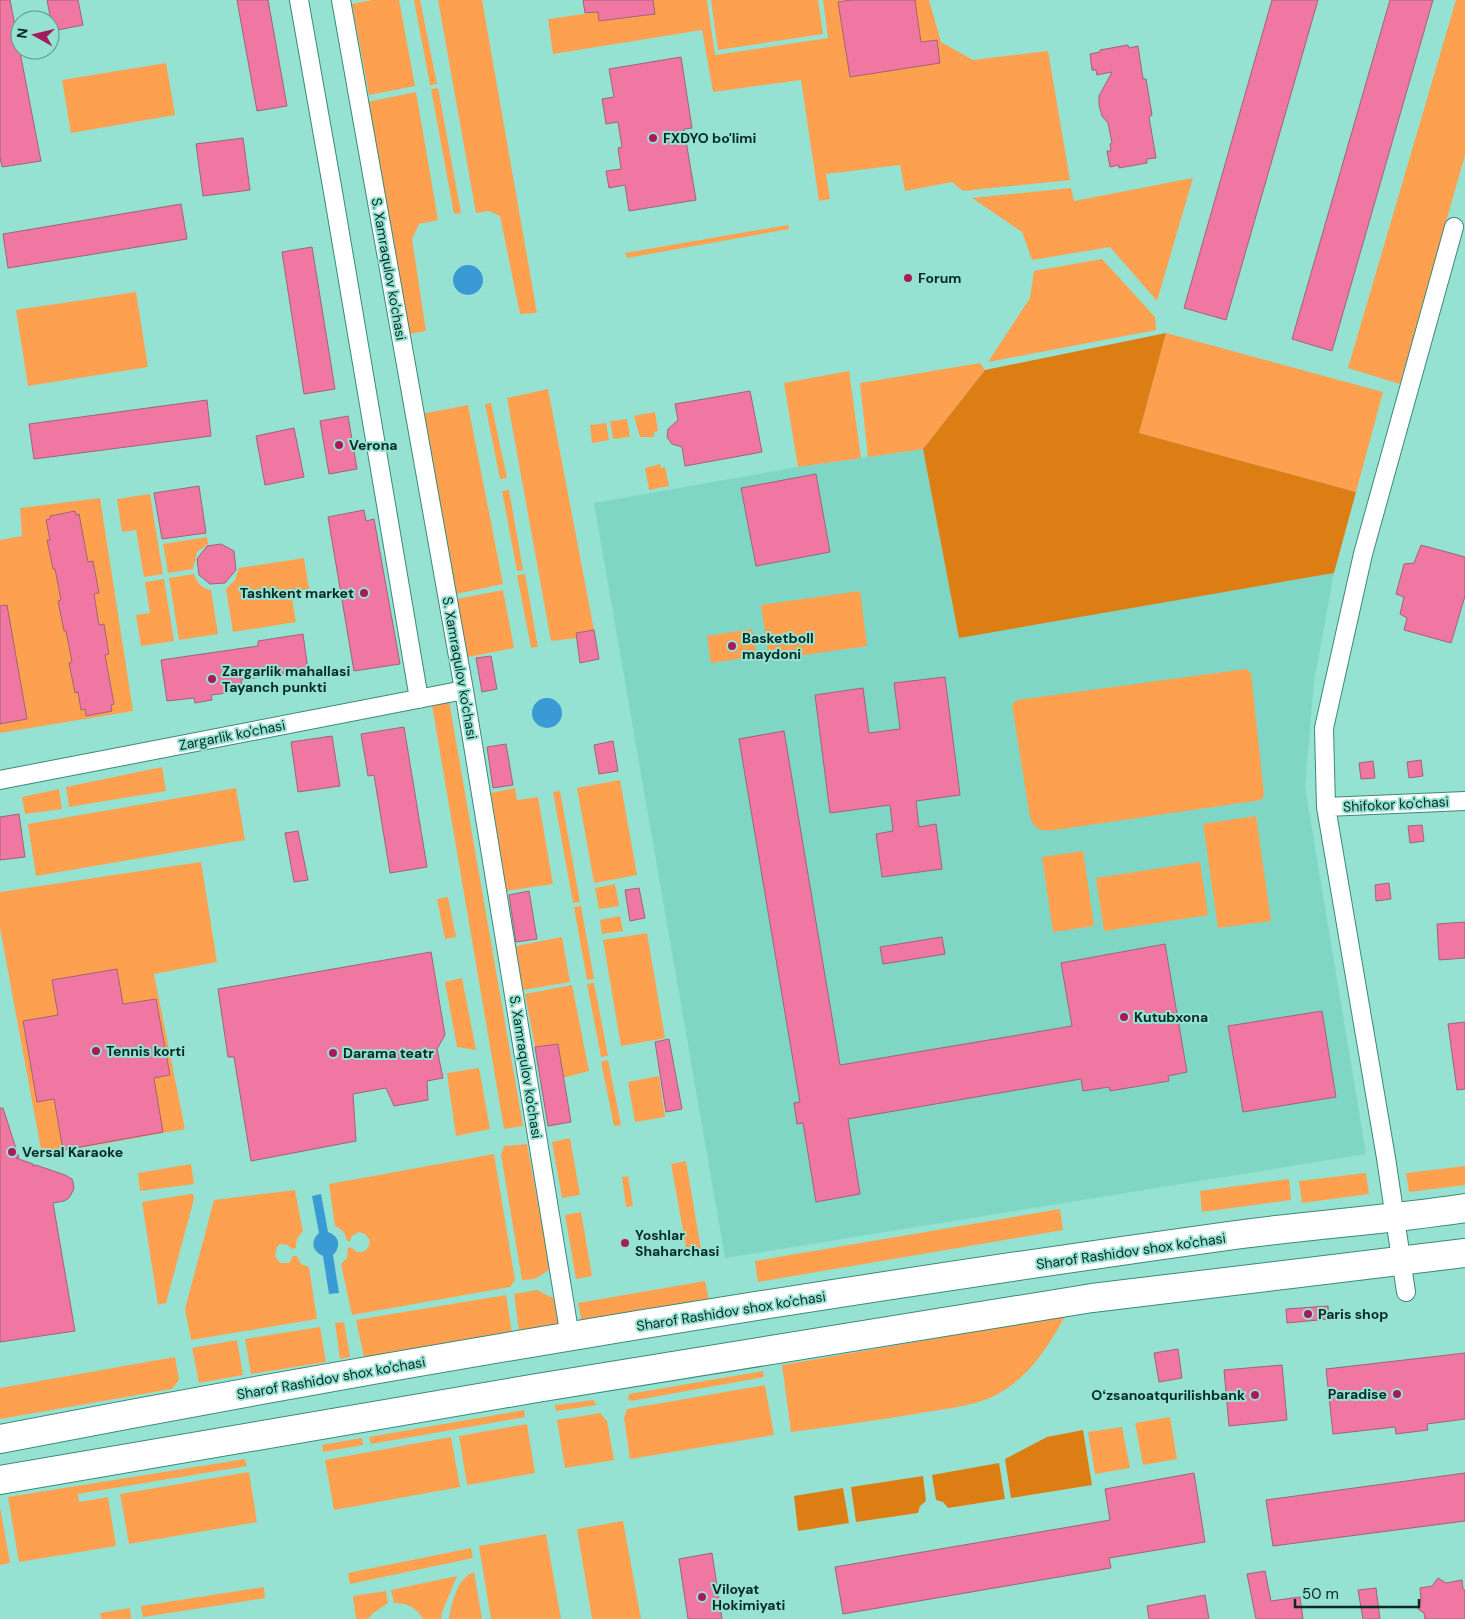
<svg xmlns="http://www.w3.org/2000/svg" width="1465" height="1619" font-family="'DM Sans',sans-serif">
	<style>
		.built { fill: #7fd6c4 }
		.green { fill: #fda150 }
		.forest { fill: #dd7e15 }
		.water { fill: #399ad4 }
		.building { fill: #f077a1; stroke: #9f6476 }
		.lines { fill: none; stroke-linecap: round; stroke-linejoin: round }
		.street-casing { stroke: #3c897b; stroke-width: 20 }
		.primary-casing { stroke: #3c897b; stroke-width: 30 }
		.street { stroke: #fff; stroke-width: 18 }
		.primary { stroke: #fff; stroke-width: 28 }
		.poi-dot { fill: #a71a5b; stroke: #95e2d2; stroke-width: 2 }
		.labels { text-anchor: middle; stroke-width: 4; stroke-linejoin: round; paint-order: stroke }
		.poi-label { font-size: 14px; font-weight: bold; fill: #082a24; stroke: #95e2d2; text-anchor: start }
		.street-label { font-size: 14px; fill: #082a24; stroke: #95e2d2 }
	</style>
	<rect width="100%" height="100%" fill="#95e2d2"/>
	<path class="built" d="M923 449 959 637 1334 573 1314 682 1305 787 1366 1154 725 1258 594 503 798 467Z"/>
	<path class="green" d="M372 0H399L415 86 369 95 352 4Z
		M414 0H420L437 84 430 85Z
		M438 0H482L537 313 520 314 500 216 489 211 476 213Z
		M653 0H707L715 55 828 38 823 0H929L941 42 973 60 1048 51 1070 180 963 191 952 182 905 191 900 165 826 174 830 199 819 201 801 80 713 92 702 30 553 54 548 19 598 12 600 21 655 14Z
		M711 0H818L823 34 718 50Z
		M1456 0H1465V155L1400 384 1348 368Z
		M166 63 175 115 71 133 62 80Z
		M438 88 461 213 454 214 431 89Z
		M416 92 438 220 419 224 412 239 426 331 409 334 367 102Z
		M1193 178 1157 301 1110 247 1032 260 1022 232 972 198 1071 188 1074 201Z
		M788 225 789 229 627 258 625 253Z
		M1102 259 1155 317 1156 330 988 362 1030 298 1034 271Z
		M136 292 148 367 28 386 16 310Z
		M1166 333 1383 392 1356 492 1139 433Z
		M980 363 985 370 923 449 868 457 860 383Z
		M849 371 861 458 798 467 784 383Z
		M548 389 594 630 576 633 577 638 551 641 507 398Z
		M491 403 507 478 500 479 485 404Z
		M468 405 503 584 456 594 421 414Z
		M655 412 658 431 654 432V437H640L634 416Z
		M627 419 630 437 613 439 610 421Z
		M606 423 609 440 592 443 590 425Z
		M660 464 661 468 665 467 669 486 649 490 645 468Z
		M509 490 523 570 517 571 502 491Z
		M150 494 163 574 144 577 136 530 122 532 117 499Z
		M100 498 133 711 0 733V540L22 536 20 508Z
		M207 537 208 544 197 552 193 569 168 573 163 544Z
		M304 558 309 589 291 593 296 622 233 632 226 589 235 580 239 568Z
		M194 574C197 583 202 589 211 590L218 634 179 640 169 578Z
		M525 574 538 647 531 648 517 575Z
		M164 579 174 641 141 646 136 615 150 613 145 582Z
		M503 590 514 648 468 657 457 599Z
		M860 591 867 646 769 660 761 605Z
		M752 629 757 656 711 663 707 636Z
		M1246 669 1251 673 1264 795 1261 800 1055 830C1041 831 1035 831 1030 817L1012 705 1017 700Z
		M449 701 523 1126 504 1129 432 705Z
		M162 767 166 791 69 807 66 787Z
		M620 780 637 875 594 883 577 788Z
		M236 788 245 840 36 876 28 824Z
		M515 788 517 800 538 797 553 884 506 891 491 793Z
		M59 789 62 809 25 814 22 797Z
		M560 791 580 902 573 903 553 792Z
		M1256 816 1271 921 1218 928 1203 824Z
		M1083 851 1094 926 1053 932 1042 857Z
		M201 862 217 962 154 974 185 1129 42 1155 0 928V892Z
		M1200 862 1208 915 1104 931 1096 878Z
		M615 884 619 906 599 909 595 888Z
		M448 897 456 937 445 939 437 899Z
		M581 906 594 979 587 980 574 907Z
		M620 916 623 931 602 934 600 920Z
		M647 933 665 1038 621 1046 603 940Z
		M562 937 570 982 523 990 516 946Z
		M462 978 476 1050 457 1047 445 982Z
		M594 983 608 1056 601 1057 587 984Z
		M572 985 589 1071 563 1078 558 1044 535 1047 525 994Z
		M608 1060 621 1125 614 1126 601 1062Z
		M479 1068 490 1129 456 1136 447 1073Z
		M659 1076 665 1117 635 1122 628 1082Z
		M570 1138 580 1195 562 1198 552 1142Z
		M527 1144 550 1269 535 1279 522 1280 501 1155 504 1146Z
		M494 1154 515 1280 510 1287 352 1315 341 1264 347 1258 348 1248 351 1247 357 1252H363L368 1248 370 1241 365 1234 359 1232 352 1236 350 1241H347C346 1234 342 1229 335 1226L329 1184Z
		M686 1161 702 1255 688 1258 671 1164Z
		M191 1164 194 1184 140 1191 138 1173Z
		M1465 1166V1185L1409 1192 1406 1173Z
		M1366 1173 1369 1194 1302 1203 1299 1181Z
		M628 1176 633 1206 626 1207 622 1177Z
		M1289 1179 1291 1200 1202 1212 1200 1191Z
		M295 1190 303 1232C297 1236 296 1241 296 1248L291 1249 288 1245 280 1244 277 1247 275 1256 280 1263H289L293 1256H297L301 1264 309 1267 317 1319 191 1340 185 1309 214 1200Z
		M190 1194H193L194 1199 166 1303 158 1305 142 1202Z
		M1060 1209 1063 1230 758 1282 755 1261Z
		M581 1212 592 1276 576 1279 565 1215Z
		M705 1281 709 1300 582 1323 578 1303Z
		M537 1290 557 1300 560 1324 519 1331 514 1294Z
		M506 1295 512 1333 364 1357 356 1320Z
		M1065 1316C1050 1344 1031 1374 1003 1391 981 1405 952 1408 926 1412 881 1420 836 1426 791 1432L782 1365Z
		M344 1322 350 1357 340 1359 335 1323Z
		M320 1327 326 1362 251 1374 245 1339Z
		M237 1340 243 1375 199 1383 192 1348Z
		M175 1357 179 1380 172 1389 0 1419V1388Z
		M763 1371 764 1377 631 1401 628 1399 629 1394Z
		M765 1385 774 1435 630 1459 624 1418 627 1409Z
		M593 1400 597 1405 556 1411 555 1405Z
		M524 1410 525 1417 371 1444 369 1437Z
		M600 1413 607 1421 614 1460 565 1468 557 1420Z
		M1170 1417 1177 1459 1143 1465 1135 1423Z
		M527 1424 535 1473 467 1485 459 1436Z
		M1122 1427 1130 1468 1095 1474 1088 1432Z
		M451 1437 460 1487 334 1510 325 1460Z
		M362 1438 363 1445 323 1452 322 1445Z
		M245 1459 247 1466 78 1494 79 1502 108 1497 116 1546 19 1562 8 1497Z
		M249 1472 257 1522 129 1544 120 1494Z
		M0 1507 10 1563 0 1565Z
		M623 1521 641 1619H592L577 1529Z
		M546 1534 561 1619H491L479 1546Z
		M471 1548 473 1558 350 1584 348 1573Z
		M474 1572 482 1619H449C451 1604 458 1577 474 1572Z
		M457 1576 442 1612 441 1619H423C416 1607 407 1603 394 1603L391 1590Z
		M264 1587 265 1598 143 1617 141 1606Z
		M386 1591 388 1603 373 1613 368 1619H356L353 1596Z
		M130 1608 131 1619H101L100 1613Z"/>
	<path class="forest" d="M1166 333 1139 433 1356 492 1334 573 959 638 923 449 985 370Z
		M1083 1430 1092 1485 1011 1498 1005 1459 1047 1437Z
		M999 1463 1005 1499 948 1508 943 1502 936 1500 932 1475Z
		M923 1476 926 1501 920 1506 918 1513 856 1522 851 1487Z
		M843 1488 849 1523 798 1531 794 1496Z"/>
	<path class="water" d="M453 280a15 15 0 1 1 30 0a15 15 0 1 1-30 0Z
		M532 713a15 15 0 1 1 30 0a15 15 0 1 1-30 0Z
		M321 1194 328 1232C340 1236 341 1247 333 1255L339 1293 329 1294 323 1256C312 1251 310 1241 319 1233L312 1196Z"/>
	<path class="building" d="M0 0H10L41 161 2 167 0 158Z
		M47 0H78L83 25 53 31Z
		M237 0H268L287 106 257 111Z
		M583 0H653L655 14 599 21 598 12 585 13Z
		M851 0H915L921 42 937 40 940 63 850 77 838 2Z
		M1272 0H1318L1226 320 1184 308Z
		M1390 0H1433L1332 351 1292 339Z
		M1128 45 1129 48 1138 46 1143 79H1146L1152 115 1149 117 1156 158 1147 159V163L1119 168V165L1110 167 1107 151H1111L1110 144 1112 143 1108 123 1102 116 1099 105V96L1112 72 1097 75 1096 70H1092L1090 54 1100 52V50Z
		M681 57 692 128 684 129 696 200 629 211 625 185 609 188 606 171 621 169 618 148 622 147 618 122 606 124 604 110 602 99 614 97 609 69Z
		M243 138 250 190 203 196 196 144Z
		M181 204 187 239 8 268 3 234Z
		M312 247 335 389 304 394 282 252Z
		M750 391 762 452 685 466 682 447 672 444 667 437 668 429 678 420 675 404Z
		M207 400 211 436 34 459 29 424Z
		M348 416 357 469 329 474 320 421Z
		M294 428 304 477 265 485 256 436Z
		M816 474 830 552 756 566 741 488Z
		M199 486 206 533 162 539 154 493Z
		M364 510 366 521 374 519 400 664 354 671 328 517Z
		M75 511 76 515 79 514 88 562 93 561 99 593 94 594 99 625 104 624 109 654 105 655 114 704 111 705 112 711 86 716 85 709 81 710 78 692 75 693 69 663 72 662 66 631H64L58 601 61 600 55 569H53L47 540H50L46 520 50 519V516Z
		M221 544 234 551 236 570 225 583 210 584 199 575 197 559 207 546Z
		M1421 545 1465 557V596L1451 643 1404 630 1407 618 1400 614 1404 597 1396 594 1404 564 1414 563Z
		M7 605 27 719 0 724V606Z
		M594 630 599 659 580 663 576 633Z
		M303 634 308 670 241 680 243 691 211 695 212 700 195 703 194 698 167 701 161 660 258 646V641Z
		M491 656 497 689 482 692 476 658Z
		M945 677 960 795 916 801 919 827 936 824 942 869 882 877 876 834 893 831 890 805 830 813 815 695 863 688 869 733 900 729 894 683Z
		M404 727 427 867 390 873 374 775 368 776 361 734Z
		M784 731 840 1065 1072 1026 1061 963 1165 944 1187 1072 1168 1076 1169 1081 1110 1091 1109 1087 1083 1091 1081 1079 848 1119 860 1194 816 1202 803 1123 797 1124 794 1103 800 1102 739 739Z
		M332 736 340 786 298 792 291 742Z
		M613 741 618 771 599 774 594 745Z
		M506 744 513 785 493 788 487 747Z
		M1421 760 1423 776 1409 778 1407 762Z
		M1373 761 1375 778 1361 779 1359 763Z
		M19 814 25 857 0 860V817Z
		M1422 825 1424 841 1410 843 1408 826Z
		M298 831 308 880 294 882 285 833Z
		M1389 883 1391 899 1376 901 1375 885Z
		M639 888 645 918 630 921 625 890Z
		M529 891 537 939 516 942 509 895Z
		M1465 922V958L1439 960 1437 924Z
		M942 937 945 954 883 964 880 947Z
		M431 952 445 1035 437 1049 443 1078 427 1081 428 1100 394 1106 386 1088 353 1094 356 1141 251 1161 234 1057H228L218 989Z
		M117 969 123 1004 156 999 170 1075 154 1078 163 1132 63 1150 54 1099 37 1102 23 1021 58 1015 52 980Z
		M1322 1011 1336 1097 1243 1112 1228 1026Z
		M1465 1022V1089L1457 1090 1448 1024Z
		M669 1039 682 1109 666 1112 655 1042Z
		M558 1044 571 1122 548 1126 535 1047Z
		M0 1108H3L19 1158H16L33 1164V1166L36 1165 65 1175 72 1179 73 1182 74 1189 69 1198 64 1201 53 1203 75 1331 0 1342Z
		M1328 1306 1329 1319 1287 1323 1286 1309Z
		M1178 1349 1182 1378 1159 1382 1154 1353Z
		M1465 1353V1419L1427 1424 1428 1430 1396 1434 1395 1427 1333 1434 1326 1369Z
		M1282 1365 1287 1420 1229 1426 1224 1370Z
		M1194 1473 1205 1542 1109 1558 1111 1568 843 1614 835 1567 1110 1520 1105 1489Z
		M1465 1473V1521L1273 1546 1266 1500Z
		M712 1553 722 1619H688L679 1559Z
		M1265 1571 1271 1601 1300 1597 1303 1619H1256L1247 1574Z
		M1438 1578 1446 1583 1462 1580 1463 1589 1465 1590V1619H1425L1424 1613 1418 1609 1421 1601 1420 1588 1432 1586Z
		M1376 1588 1380 1619H1363L1358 1590Z
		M1205 1595 1209 1619H1149L1147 1606Z"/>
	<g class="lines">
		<defs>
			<path id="street" d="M299 0 333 192 419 699
				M341 0 464 690 570 1337
				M0 780 464 690
				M1326 807 1465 801
				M1406 1292 1386 1158 1326 807 1324 728 1363 554 1454 227"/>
			<path id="primary" d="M0 1439C407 1360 817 1293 1228 1236 1307 1225 1386 1220 1465 1208
				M0 1480 537 1388 1092 1298 1465 1253"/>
		</defs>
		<use href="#street" class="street-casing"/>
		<use href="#primary" class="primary-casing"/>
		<use href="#street" class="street"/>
		<use href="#primary" class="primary"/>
	</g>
	<g class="poi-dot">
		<circle cx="653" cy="138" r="5"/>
		<circle cx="908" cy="278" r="5"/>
		<circle cx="339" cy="445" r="5"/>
		<circle cx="364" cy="593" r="5"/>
		<circle cx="732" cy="646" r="5"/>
		<circle cx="212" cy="679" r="5"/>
		<circle cx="1124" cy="1017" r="5"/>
		<circle cx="96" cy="1051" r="5"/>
		<circle cx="333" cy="1053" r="5"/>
		<circle cx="12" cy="1152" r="5"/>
		<circle cx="625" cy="1243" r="5"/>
		<circle cx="1308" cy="1314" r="5"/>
		<circle cx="1397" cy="1394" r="5"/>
		<circle cx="1255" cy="1395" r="5"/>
		<circle cx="702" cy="1597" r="5"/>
	</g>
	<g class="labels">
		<g class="poi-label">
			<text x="663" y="143">FXDYO bo'limi</text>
			<text x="918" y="283">Forum</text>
			<text x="349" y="450">Verona</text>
			<text x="354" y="598" text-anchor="end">Tashkent market</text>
			<text x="742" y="643">Basketboll<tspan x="742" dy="16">maydoni</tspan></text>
			<text x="222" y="676">Zargarlik mahallasi<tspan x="222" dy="16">Tayanch punkti</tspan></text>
			<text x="1134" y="1022">Kutubxona</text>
			<text x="106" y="1056">Tennis korti</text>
			<text x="343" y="1058">Darama teatr</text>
			<text x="22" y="1157">Versal Karaoke</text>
			<text x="635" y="1240">Yoshlar<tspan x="635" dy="16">Shaharchasi</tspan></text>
			<text x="1318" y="1319">Paris shop</text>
			<text x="1387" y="1399" text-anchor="end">Paradise</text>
			<text x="1245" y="1400" text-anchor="end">Oʻzsanoatqurilishbank</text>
			<text x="712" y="1594">Viloyat<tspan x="712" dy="16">Hokimiyati</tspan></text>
		</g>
		<g class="street-label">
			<text transform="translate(389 269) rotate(80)" y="5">S. Xamraqulov ko'chasi</text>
			<text transform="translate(460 668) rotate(80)" y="5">S. Xamraqulov ko'chasi</text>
			<text transform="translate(232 735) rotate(-11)" y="5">Zargarlik ko'chasi</text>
			<text transform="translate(1396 804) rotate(-3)" y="5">Shifokor ko'chasi</text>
			<text transform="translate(526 1067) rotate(81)" y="5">S. Xamraqulov ko'chasi</text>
			<text transform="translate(1131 1251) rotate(-8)" y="5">Sharof Rashidov shox ko'chasi</text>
			<text transform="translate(731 1311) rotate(-9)" y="5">Sharof Rashidov shox ko'chasi</text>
			<text transform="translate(331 1378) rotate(-10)" y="5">Sharof Rashidov shox ko'chasi</text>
		</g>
	</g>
	<g transform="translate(35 35) rotate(278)"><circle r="24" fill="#95e2d2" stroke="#5d988c"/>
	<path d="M0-4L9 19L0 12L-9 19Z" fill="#a71a5b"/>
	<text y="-8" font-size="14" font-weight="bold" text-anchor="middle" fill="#082a24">N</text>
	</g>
	<path d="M1295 1599v8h124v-8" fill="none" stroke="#082a24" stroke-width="2.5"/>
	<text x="1302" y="1599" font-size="15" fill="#082a24" stroke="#95e2d2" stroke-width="4" paint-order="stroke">50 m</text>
</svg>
